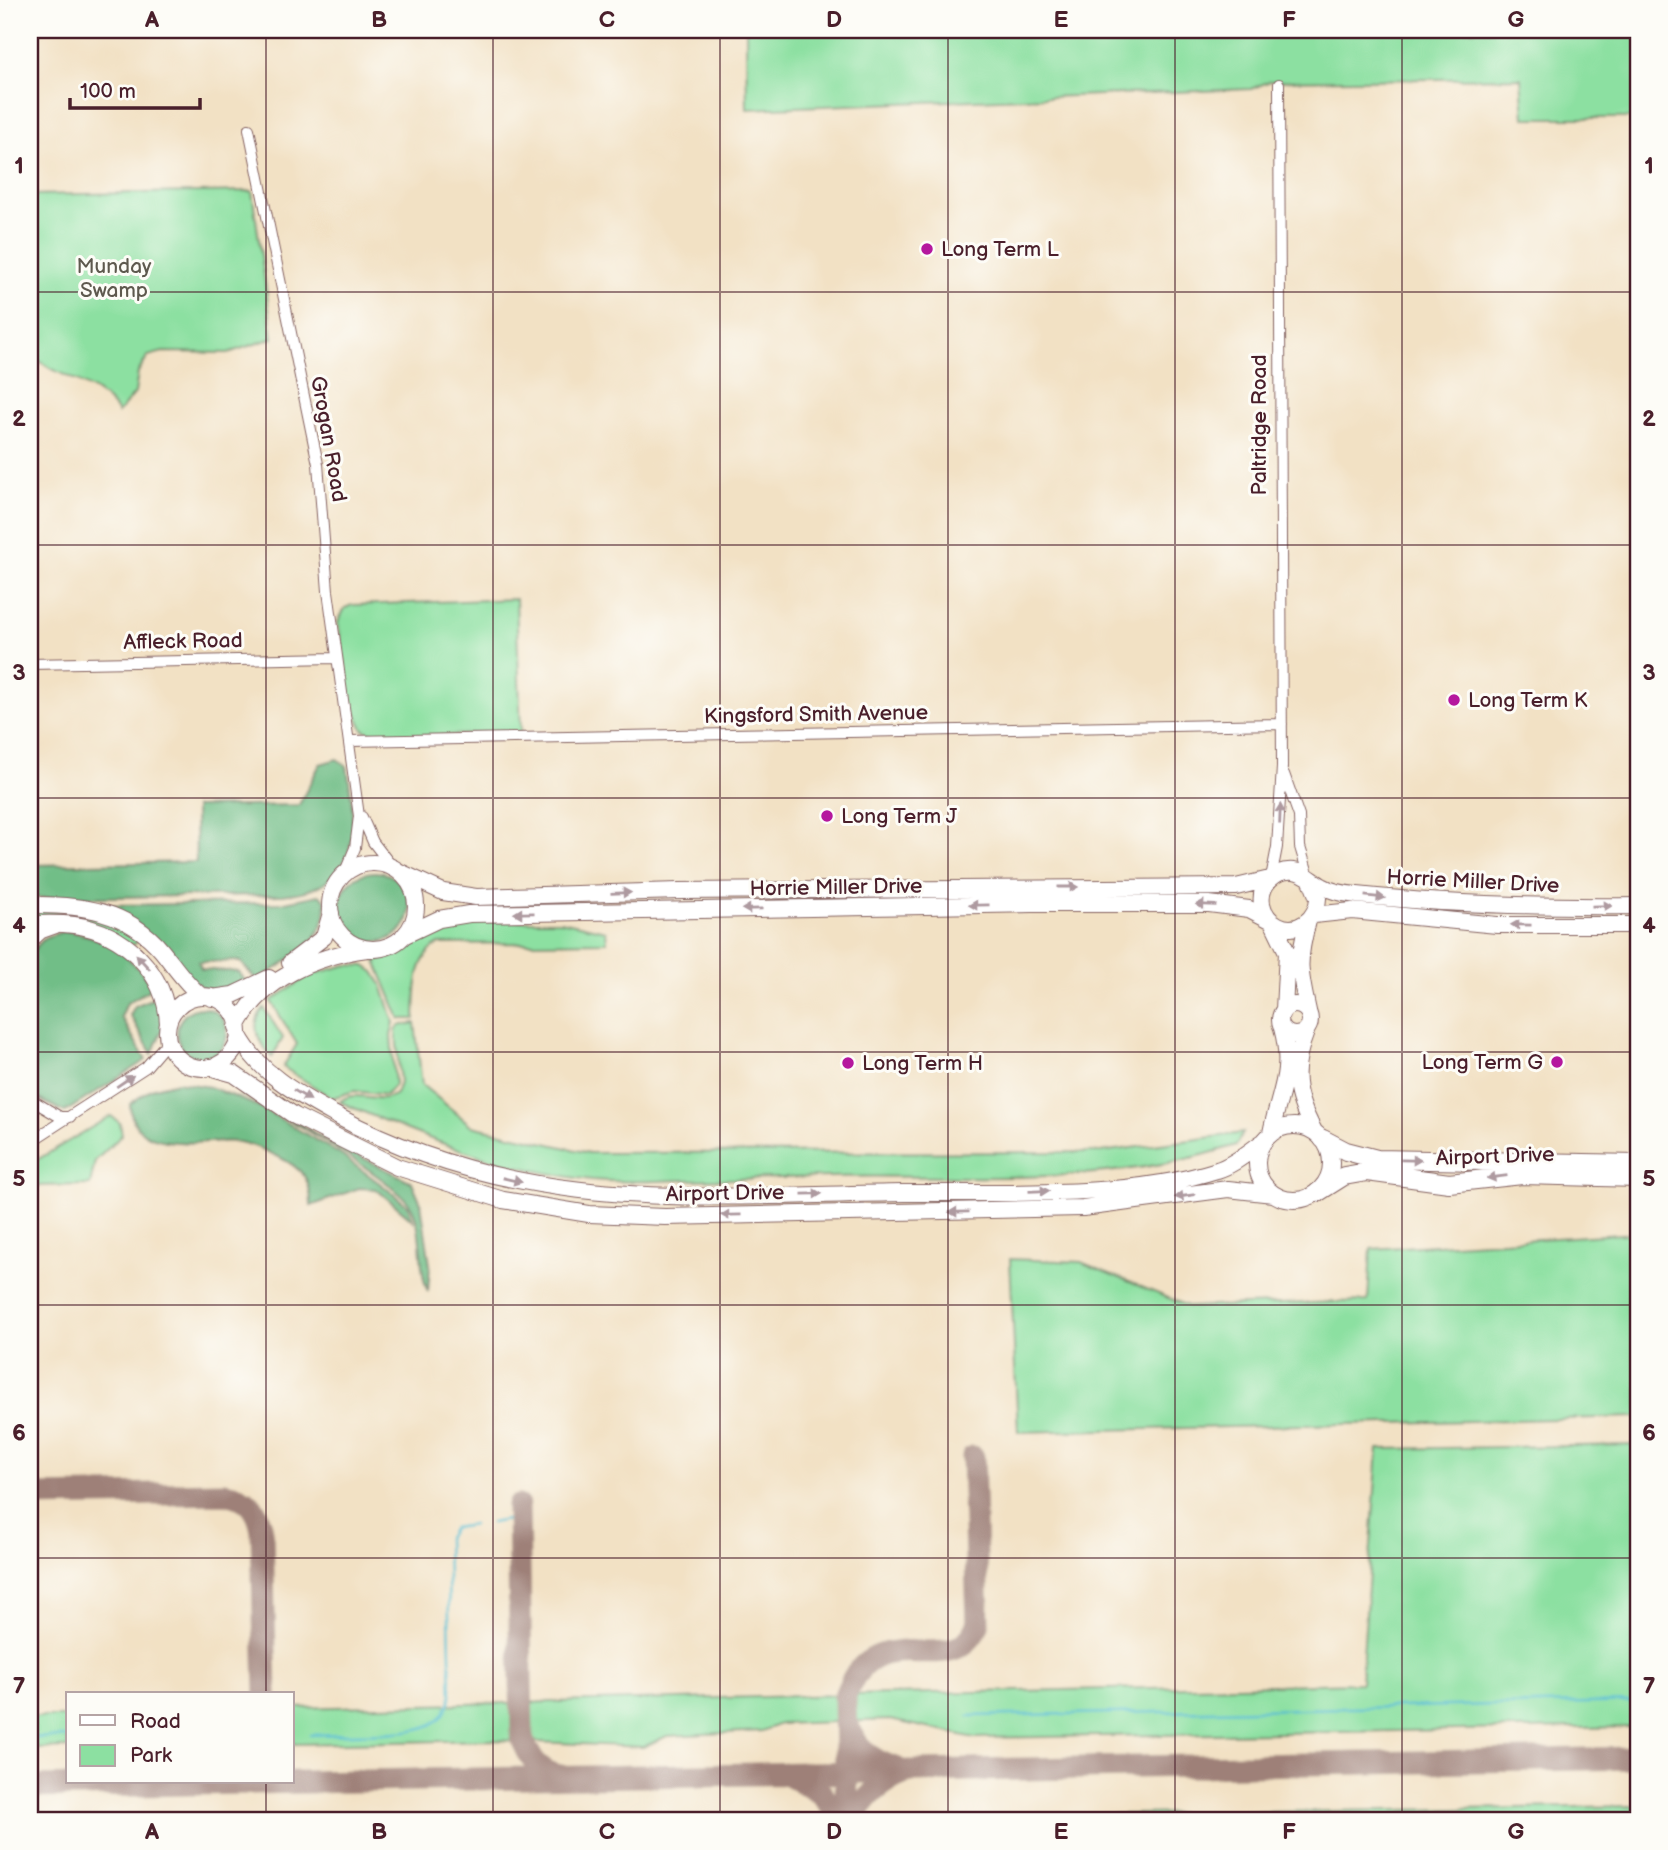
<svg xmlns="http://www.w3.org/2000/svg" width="1668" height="1850" font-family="'Balsamiq Sans',sans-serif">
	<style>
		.green { fill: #8ce0a1; stroke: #6b8066; stroke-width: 2 }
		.forest { fill: #71be87; stroke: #5e6e59; stroke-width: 2 }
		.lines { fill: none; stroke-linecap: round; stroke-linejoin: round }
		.stream { stroke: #54bdd0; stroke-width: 2.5 }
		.taxiway { stroke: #9e8078; stroke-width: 23 }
		.street-casing { stroke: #856361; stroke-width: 12 }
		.primary-casing { stroke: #856361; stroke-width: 18 }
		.highway-casing { stroke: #856361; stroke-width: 20 }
		.street { stroke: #fff; stroke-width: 10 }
		.primary { stroke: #fff; stroke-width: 16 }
		.highway { stroke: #fff; stroke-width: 18 }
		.oneway { fill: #ae9aa0 }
		.grid { fill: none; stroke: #4a1f2b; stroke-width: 2; stroke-opacity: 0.55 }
		.poi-dot { fill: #b5179e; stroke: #fdfcf7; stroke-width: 2.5 }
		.labels { text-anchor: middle; stroke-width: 6; stroke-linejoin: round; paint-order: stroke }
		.poi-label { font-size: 21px; fill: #4a1f2b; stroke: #fdfcf7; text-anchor: start }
		.park-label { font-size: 21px; fill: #5e594e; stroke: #fdfcf7 }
		.street-label { font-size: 21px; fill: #4a1f2b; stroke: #fdfcf7 }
		.neatline { fill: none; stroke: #4a1f2b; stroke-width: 2.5 }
		.grid-label { font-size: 23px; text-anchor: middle; font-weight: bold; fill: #4a1f2b }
	</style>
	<rect width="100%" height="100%" fill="#fdfcf7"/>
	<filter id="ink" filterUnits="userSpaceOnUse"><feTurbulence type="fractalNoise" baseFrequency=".0143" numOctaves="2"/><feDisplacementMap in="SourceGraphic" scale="14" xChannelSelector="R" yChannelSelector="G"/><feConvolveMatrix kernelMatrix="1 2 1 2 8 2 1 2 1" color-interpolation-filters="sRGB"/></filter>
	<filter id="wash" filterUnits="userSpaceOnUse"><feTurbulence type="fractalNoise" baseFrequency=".00686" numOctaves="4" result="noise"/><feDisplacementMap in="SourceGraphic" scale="28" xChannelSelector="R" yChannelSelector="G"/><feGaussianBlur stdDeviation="1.57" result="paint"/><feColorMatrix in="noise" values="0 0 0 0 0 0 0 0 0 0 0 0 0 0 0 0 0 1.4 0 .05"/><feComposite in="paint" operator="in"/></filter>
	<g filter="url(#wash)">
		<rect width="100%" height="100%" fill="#f2e1c4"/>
		<path class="green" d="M746 30H1638V118H1524L1521 78 1270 81 1251 89 747 109Z
			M252 191 273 338 228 353 163 352 148 356 138 372 135 393 118 413C100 383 55 377 30 354V195Z
			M516 599 521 733 378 737 363 729 351 703 338 622 345 608 352 605Z
			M55 910 103 918 140 938 134 945 30 918V911Z
			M478 921H561L606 931 607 942 439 944C413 959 416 993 415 1019H400L376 961 405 952 423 935 435 929Z
			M347 965 365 966 374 972 382 985 394 1022 391 1036 395 1085 386 1095 354 1091 332 1098 283 1067 297 1044 271 1001 310 975Z
			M264 1008 283 1038 272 1057C258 1042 249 1025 264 1008Z
			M415 1023 422 1085 472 1126 589 1153 1101 1152 1243 1133 1236 1145C1108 1189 964 1174 831 1177 781 1178 732 1179 682 1180 653 1181 622 1183 592 1180 503 1170 421 1137 340 1102 354 1087 378 1106 396 1094L400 1083 396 1031 399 1026Z
			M111 1116 120 1123 122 1135 95 1161 90 1185 30 1186V1164Z
			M1638 1233V1417L1018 1432 1010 1259 1081 1262 1190 1307 1368 1301 1371 1249Z
			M1638 1445V1727L975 1738 890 1720 780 1724 762 1731 667 1736 643 1747 495 1740 294 1744 292 1740V1708L1361 1683 1378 1449Z
			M30 1717H68V1748L30 1749Z
			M1638 1806V1820H978L1011 1816Z"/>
		<path class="forest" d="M337 759 347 766C356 826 364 889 282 895L30 898V865L196 862 195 807 299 805 320 764Z
			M340 907a35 35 0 1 1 70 0a35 35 0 1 1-70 0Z
			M319 895 325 899C332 937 292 957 265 976L257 981 240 961 199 962 201 969 239 972 248 985 213 992 206 991 105 905 280 903Z
			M65 931C111 938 126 952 154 987L127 1003 121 1017 146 1060 65 1112 30 1095V953L46 937Z
			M158 996 164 1025 152 1054 130 1015 135 1006Z
			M177 1033a25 25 0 1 1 50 0a25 25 0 1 1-50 0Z
			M177 1082 210 1087 260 1107 341 1155 381 1184 408 1206 413 1220 376 1189 359 1188 311 1206C311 1179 303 1169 279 1157 266 1151 253 1144 239 1142 206 1138 131 1158 130 1104L151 1089Z
			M240 1086 326 1140 412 1182 421 1203 430 1265 428 1292C417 1267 425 1233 411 1207 397 1181 272 1108 240 1094L238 1090Z"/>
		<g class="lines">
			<path class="stream" d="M491 1523 507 1520
				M968 1716 1638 1702
				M310 1735C339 1733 412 1737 434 1723 444 1717 449 1708 451 1696L447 1538 453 1528 473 1525
				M30 1738 68 1737"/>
			<path class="taxiway" d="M30 1496 225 1493C248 1497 258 1508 262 1531L266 1694
				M518 1506 522 1737C528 1757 541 1773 561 1776
				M847 1722C854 1747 871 1761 896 1768
				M790 1776 822 1794 841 1820
				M30 1787 1638 1758
				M847 1820 845 1696C875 1611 952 1686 978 1625L973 1457
				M853 1820C864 1798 880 1783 903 1774"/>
		</g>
	</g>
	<g filter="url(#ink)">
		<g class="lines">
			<defs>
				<path id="street" d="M249 129 318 464 328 591 359 816 355 848 344 874
					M30 664 336 658
					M350 741 1282 724
					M1284 774 1299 816 1300 847 1309 877
					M362 817 373 842 393 868
					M1271 878 1277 847 1282 767 1279 84
					M30 944 42 933 56 928
					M30 1099 60 1117H70
					M30 1142 146 1067 164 1046 167 1035"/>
				<path id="primary" d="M330 906a43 43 0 1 1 86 0a43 43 0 1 1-86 0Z
					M400 872 443 892 476 897 679 891 1236 887 1270 879
					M1310 878 1318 898C1317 918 1298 935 1278 925 1270 921 1264 913 1262 904 1259 885 1275 869 1294 871 1304 872 1313 881 1322 886 1332 892 1345 894 1357 895 1451 905 1544 907 1638 906
					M30 905C80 904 128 910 162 951 175 967 185 983 201 996
					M1314 915 1352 911 1497 925H1638
					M1272 921 1287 952 1284 1010
					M30 924C44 924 59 923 74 925 124 932 166 972 168 1024
					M403 936 439 919 469 914 1033 904H1209L1249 909 1272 921
					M290 963 324 937 331 913
					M167 1032a36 36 0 1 1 72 0a36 36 0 1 1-72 0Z
					M212 998 233 995 269 978
					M1280 1020a15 15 0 1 1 30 0a15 15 0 1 1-30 0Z
					M1308 1011C1299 971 1297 961 1308 921
					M237 1027C261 978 316 956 367 949
					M1306 1032C1291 1070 1294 1094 1314 1131
					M238 1034C259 1074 299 1095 337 1116 523 1216 702 1196 904 1193 999 1192 1127 1199 1217 1170 1234 1165 1248 1152 1263 1142
					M209 1067 234 1074 295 1116 397 1167 503 1200 589 1214 665 1217 1083 1208 1228 1189 1273 1194
					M1257 1163a37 37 0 1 1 74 0a37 37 0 1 1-74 0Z
					M1271 1133C1279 1092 1294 1072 1282 1028"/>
				<path id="highway" d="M1323 1139 1346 1151 1377 1159 1638 1164
					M1317 1193 1344 1176 1367 1172 1449 1183 1522 1175 1638 1178"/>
			</defs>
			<use href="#street" class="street-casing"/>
			<use href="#primary" class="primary-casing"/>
			<use href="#highway" class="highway-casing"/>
			<use href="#street" class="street"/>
			<use href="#primary" class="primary"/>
			<use href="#highway" class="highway"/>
		</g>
		<defs><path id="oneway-solid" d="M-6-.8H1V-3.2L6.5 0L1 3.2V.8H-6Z" transform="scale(1.75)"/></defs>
		<g class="oneway">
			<use href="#oneway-solid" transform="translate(1280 814) rotate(-88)"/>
			<use href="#oneway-solid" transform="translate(1068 887)"/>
			<use href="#oneway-solid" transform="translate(621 893) rotate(-2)"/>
			<use href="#oneway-solid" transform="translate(1375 897) rotate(6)"/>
			<use href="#oneway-solid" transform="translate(979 905) rotate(179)"/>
			<use href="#oneway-solid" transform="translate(1206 905) rotate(-178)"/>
			<use href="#oneway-solid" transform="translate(1602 906) rotate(-1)"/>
			<use href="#oneway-solid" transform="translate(752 909) rotate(179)"/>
			<use href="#oneway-solid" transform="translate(524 913) rotate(179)"/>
			<use href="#oneway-solid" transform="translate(1521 925) rotate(-179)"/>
			<use href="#oneway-solid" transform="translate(143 962) rotate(-132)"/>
			<use href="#oneway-solid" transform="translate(125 1081) rotate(-34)"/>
			<use href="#oneway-solid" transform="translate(302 1095) rotate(31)"/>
			<use href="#oneway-solid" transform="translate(1411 1160) rotate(1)"/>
			<use href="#oneway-solid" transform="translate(1497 1177) rotate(173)"/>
			<use href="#oneway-solid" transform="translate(512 1180) rotate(13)"/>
			<use href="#oneway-solid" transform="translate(1039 1191) rotate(-2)"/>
			<use href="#oneway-solid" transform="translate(812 1194) rotate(-1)"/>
			<use href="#oneway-solid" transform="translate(1185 1196) rotate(172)"/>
			<use href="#oneway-solid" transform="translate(959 1212) rotate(179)"/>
			<use href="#oneway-solid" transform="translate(731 1215) rotate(179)"/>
		</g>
	</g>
	<path class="grid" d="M266 30V1694M493 30V1820M720 30V1820M948 30V1820M1175 30V1820M1402 30V1820M30 292H1638M30 545H1638M30 798H1638M30 1052H1638M30 1305H1638M30 1558H1638M266 1782V1820"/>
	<g class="poi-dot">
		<circle cx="927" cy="249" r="7"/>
		<circle cx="1454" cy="700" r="7"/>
		<circle cx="827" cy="816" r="7"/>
		<circle cx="1557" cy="1062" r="7"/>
		<circle cx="848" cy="1063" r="7"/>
	</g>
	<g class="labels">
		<g class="poi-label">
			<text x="941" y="256">Long Term L</text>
			<text x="1468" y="707">Long Term K</text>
			<text x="841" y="823">Long Term J</text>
			<text x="1543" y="1069" text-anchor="end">Long Term G</text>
			<text x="862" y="1070">Long Term H</text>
		</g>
		<g class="park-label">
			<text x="114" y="273">Munday<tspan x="114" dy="24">Swamp</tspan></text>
		</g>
		<g class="street-label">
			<text transform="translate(1259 425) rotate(-90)" y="7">Paltridge Road</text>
			<text transform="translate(329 439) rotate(80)" y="7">Grogan Road</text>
			<text transform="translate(183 641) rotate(-1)" y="7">Affleck Road</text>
			<text transform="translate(816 714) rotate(-1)" y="7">Kingsford Smith Avenue</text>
			<text transform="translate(1473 881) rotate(3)" y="7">Horrie Miller Drive</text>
			<text transform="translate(836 887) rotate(-1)" y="7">Horrie Miller Drive</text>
			<text transform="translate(1495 1156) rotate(-2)" y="7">Airport Drive</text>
			<text transform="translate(725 1193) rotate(-1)" y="7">Airport Drive</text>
		</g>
	</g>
	<rect width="1668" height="1850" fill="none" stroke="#fdfcf7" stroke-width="77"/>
	<rect x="66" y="1692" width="228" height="91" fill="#fdfcf7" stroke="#b5a4a5" stroke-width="2"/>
	<rect x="80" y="1715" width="35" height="10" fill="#ffffff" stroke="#b5a4a5" stroke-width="2"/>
	<text x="130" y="1728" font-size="21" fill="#4a1f2b">Road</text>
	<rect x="80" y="1745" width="35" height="21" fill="#8ce0a1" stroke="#b5a4a5" stroke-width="2"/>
	<text x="130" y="1762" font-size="21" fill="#4a1f2b">Park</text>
	<path d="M70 98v10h130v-10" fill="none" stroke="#4a1f2b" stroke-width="3.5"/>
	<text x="80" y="98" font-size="21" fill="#4a1f2b" stroke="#fdfcf7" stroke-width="5" paint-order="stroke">100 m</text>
	<rect x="38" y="38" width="1592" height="1774" class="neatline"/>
	<g class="grid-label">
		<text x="152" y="27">A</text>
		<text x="379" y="27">B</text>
		<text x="607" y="27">C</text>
		<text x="834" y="27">D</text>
		<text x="1061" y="27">E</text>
		<text x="1289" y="27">F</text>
		<text x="1516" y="27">G</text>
		<text x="19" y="173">1</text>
		<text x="1649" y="173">1</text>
		<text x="19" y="426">2</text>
		<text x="1649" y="426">2</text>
		<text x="19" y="680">3</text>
		<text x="1649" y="680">3</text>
		<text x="19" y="933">4</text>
		<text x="1649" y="933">4</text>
		<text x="19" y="1186">5</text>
		<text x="1649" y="1186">5</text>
		<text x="19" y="1440">6</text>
		<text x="1649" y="1440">6</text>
		<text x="19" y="1693">7</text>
		<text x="1649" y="1693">7</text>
		<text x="152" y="1839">A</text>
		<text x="379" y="1839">B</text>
		<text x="607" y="1839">C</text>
		<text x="834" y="1839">D</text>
		<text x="1061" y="1839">E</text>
		<text x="1289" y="1839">F</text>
		<text x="1516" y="1839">G</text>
	</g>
</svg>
